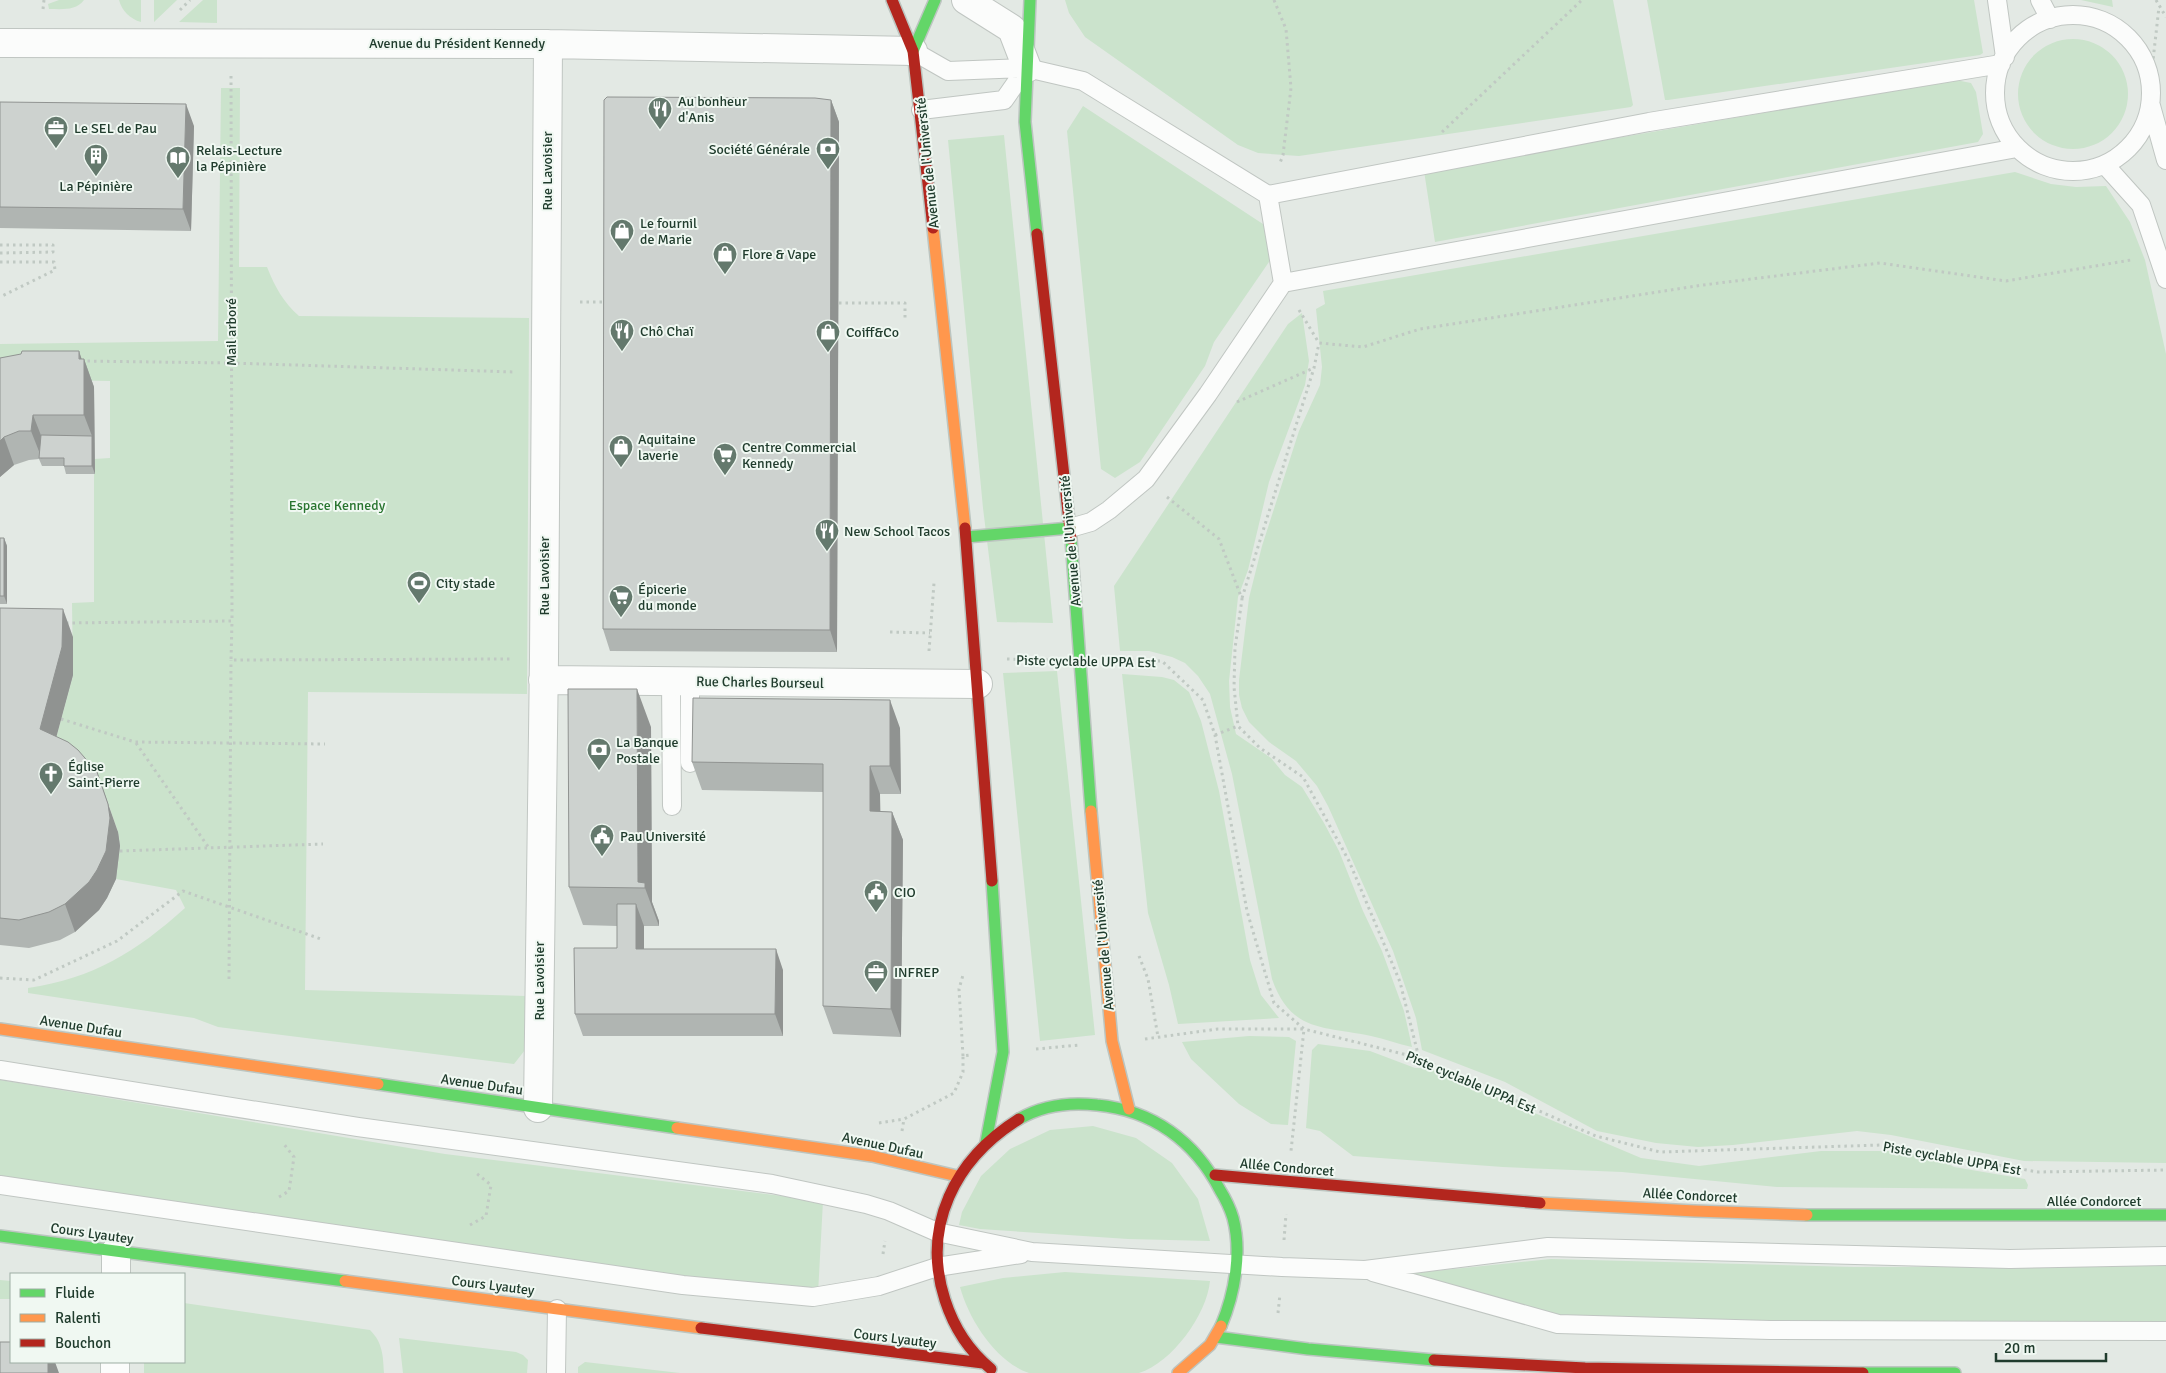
<svg xmlns="http://www.w3.org/2000/svg" width="2166" height="1373" font-family="Signika,sans-serif">
	<style>
		.green { fill: #cbe3cc }
		.lines { fill: none; stroke-linecap: round; stroke-linejoin: round }
		.lane-casing { stroke: #c0c6c2; stroke-width: 20 }
		.street-casing { stroke: #c0c6c2; stroke-width: 30 }
		.fast-casing { stroke: #bcc5c0; stroke-width: 14 }
		.slow-casing { stroke: #bcc5c0; stroke-width: 14 }
		.jam-casing { stroke: #bcc5c0; stroke-width: 14 }
		.path { stroke: #c0c9c3; stroke-width: 3; stroke-dasharray: 2.5 4; stroke-linecap: butt }
		.lane { stroke: #fbfcfb; stroke-width: 18 }
		.street { stroke: #fbfcfb; stroke-width: 28 }
		.fast { stroke: #63d668; stroke-width: 11 }
		.slow { stroke: #ff974d; stroke-width: 11 }
		.jam { stroke: #b3261e; stroke-width: 11 }
		.wall { fill: #b0b5b2 }
		.shaded-wall { fill: #909391 }
		.building { fill: #cdd2cf; stroke: #909391 }
		.labels { text-anchor: middle; stroke-width: 4; stroke-linejoin: round; paint-order: stroke }
		.street-label { font-size: 14px; fill: #203c2d; stroke: #f0f8f2 }
		.poi-label { font-size: 14px; fill: #203c2d; stroke: #f0f8f2; text-anchor: start }
		.park-label { font-size: 14px; fill: #297530; stroke: #f0f8f2 }
	</style>
	<rect width="100%" height="100%" fill="#e3e9e4"/>
	<path class="green" d="M59 0H84C76 11 62 9 49 9L48 4Z
		M119 0H141V22C130 19 122 11 119 0Z
		M154 0H177L154 22Z
		M203 0H217V23L179 22Z
		M1065 0H1613L1633 105 1631 107 1299 156 1258 153 1238 145 1085 37 1069 13Z
		M1647 0H1974L1983 53 1980 55 1668 100H1665Z
		M2081 0H2112L2113 7Z
		M2018 94a55 55 0 1 1 110 0a55 55 0 1 1-110 0Z
		M1956 80 1971 83 1976 92 1983 134 1978 142 1435 242 1424 171Z
		M221 88H240L239 267H267C275 287 283 302 299 316L529 318 527 694 308 692 305 990 526 996 525 1050 514 1064 218 1027 194 1018 28 993V988C94 978 136 952 185 908L176 890 116 879 120 846 118 832 107 800 51 757 73 675 72 603 94 602V459L110 458V381L0 379V344L218 341Z
		M1083 106 1266 226 1271 259 1214 342 1205 366 1140 462 1115 478 1101 469 1067 131Z
		M1004 135 1053 623 997 622 983 508 948 140Z
		M2015 172 2051 184 2076 187 2106 186 2130 222 2145 260 2166 354V1163L2024 1161 1891 1135 1857 1131 1733 1145 1698 1147 1656 1143 1597 1131 1505 1082 1422 1050 1416 1018 1393 951 1328 806 1317 786 1296 761 1269 742 1249 722 1242 708 1239 695V680L1249 598 1262 546 1299 431 1320 385 1322 367 1316 309 1325 304 1323 291Z
		M1302 313 1309 361 1305 385 1269 482 1248 570 1238 597 1229 681 1230 707 1236 734 1271 758 1285 775 1302 787 1324 823 1339 851 1363 911 1382 951 1404 1011 1412 1047C1398 1044 1385 1039 1371 1036 1324 1026 1291 1033 1272 979L1232 774 1210 694 1198 676 1185 663 1172 657 1149 651H1120L1114 586 1288 324Z
		M1057 671 1095 1035 1040 1041 1003 673Z
		M1122 674 1162 677 1174 680 1189 692 1201 721 1219 791 1250 960 1261 995 1279 1018 1178 1024 1169 985 1148 913Z
		M1249 1036 1289 1037 1296 1041 1288 1125 1271 1124 1239 1104 1191 1059 1182 1042Z
		M1318 1044 1370 1051 1415 1068H1428L1641 1158 1699 1166 1821 1151H1889L1936 1157 1954 1167 2025 1179 2028 1185 2027 1189H2021L1777 1187 1622 1172 1503 1167 1353 1156 1320 1131 1306 1128 1312 1050Z
		M0 1080 445 1154 823 1201 818 1294 315 1228 0 1179Z
		M1093 1126 1136 1138 1172 1163 1198 1199 1210 1241 1128 1239 980 1229 959 1225 962 1212 981 1176 1010 1149 1050 1130Z
		M1551 1259 1854 1267 2166 1266V1321L1856 1322 1557 1316 1405 1274Z
		M1065 1272 1210 1281C1207 1314 1172 1363 1139 1373 1127 1373 1089 1373 1075 1373 1063 1373 1040 1373 1029 1373 996 1362 969 1320 960 1287L1003 1278Z
		M0 1280 11 1281V1299H0Z
		M184 1303 370 1330C383 1343 383 1356 384 1373H144V1362H184Z
		M399 1338 516 1352 523 1355 528 1360 527 1373H403Z
		M585 1362 680 1373H578V1367Z"/>
	<g class="lines">
		<defs>
			<path id="lane" d="M1997 0 2005 57
				M2040 0 2050 19
				M1995 93a78 78 0 1 1 156 0a78 78 0 1 1-156 0Z
				M913 51 948 71 1027 68 1083 81 1268 195 1649 122 2001 64
				M2151 106 2166 160
				M921 110 1004 100 1025 70
				M2105 165 2141 205 2166 279
				M1283 283 2017 148
				M1070 528 1091 522 1109 510 1146 479 1208 394 1283 283 1268 195
				M671 681 672 806
				M690 682V763
				M0 1070 358 1127 772 1184 866 1204 889 1211 937 1232 1032 1252 1282 1267 1365 1270 1548 1247 2010 1259 2166 1256
				M0 1185 683 1285 813 1297 879 1286 937 1267 1021 1254
				M1373 1272 1558 1324 1770 1330 2166 1331
				M556 1373 557 1309"/>
			<path id="street" d="M966 0 1012 29 1027 68
				M0 43 548 44 913 51
				M543 680 978 684
				M538 1108 544 658 548 44
				M116 1251V1274
				M115 1373V1362"/>
			<path id="fast" d="M1030 0 1025 122 1037 234
				M913 51 935 0
				M966 537 1070 528
				M1071 539 1091 811
				M378 1084 677 1128
				M1019 1119C1043 1105 1071 1102 1097 1105 1152 1110 1195 1141 1220 1190 1225 1198 1230 1208 1233 1218 1242 1252 1235 1293 1221 1326
				M986 1142 1003 1052 992 881
				M1807 1215H2166
				M0 1236 345 1281
				M1216 1337 1308 1349 1434 1360
				M1863 1373H1955"/>
			<path id="slow" d="M933 228 965 528
				M1091 811 1112 1041 1129 1109
				M0 1029 378 1084
				M677 1128 872 1156 957 1176
				M1540 1203 1695 1211 1807 1215
				M345 1281 701 1328
				M1178 1373 1210 1345 1221 1326"/>
			<path id="jam" d="M892 0 913 51 933 228
				M1037 234 1071 539
				M965 528 992 881
				M1215 1175 1540 1203
				M701 1328 983 1363
				M1434 1360 1585 1368 1863 1373
				M991 1369C969 1351 954 1328 945 1300 921 1226 955 1159 1019 1119"/>
		</defs>
		<use href="#lane" class="lane-casing"/>
		<use href="#street" class="street-casing"/>
		<use href="#fast" class="fast-casing"/>
		<use href="#slow" class="slow-casing"/>
		<use href="#jam" class="jam-casing"/>
		<path class="path" d="M1274 0 1286 29 1291 88 1283 155 1280 163
			M2156 0 2166 17
			M43 9 44 0
			M180 10 190 0
			M231 76 232 621
			M2151 78 2159 7
			M1442 132 1582 0
			M0 245H53V252L0 253
			M0 262H54L55 270 0 297
			M580 302H606
			M839 303H905V320
			M1299 310 1319 343 1363 347 1420 329 1703 285 1880 263 2006 281 2131 260
			M81 361 231 363 515 372
			M1237 402 1314 368
			M1167 497 1219 539 1242 599 1235 648 1234 687 1238 726 1260 748 1303 777 1349 861 1400 982 1419 1058
			M1242 598 1314 368 1319 343
			M66 623 232 621 231 660 512 659
			M890 632 930 633
			M929 651 934 583
			M1007 659 1048 660
			M1112 661H1162L1203 700 1215 735 1247 911 1274 1003 1304 1029 1419 1058 1596 1136 1660 1152 1881 1145 2038 1172 2166 1170
			M61 719 135 742 325 744
			M1215 735 1238 726
			M136 743 209 848
			M120 851 323 844
			M1139 956 1148 979 1158 1037
			M0 978 34 980 117 941 183 891 321 939
			M229 979 231 660
			M1145 1039 1218 1029H1304L1291 1151
			M1036 1049 1079 1045
			M963 1056 959 989 963 975
			M879 1123 904 1119
			M902 1131 904 1119 954 1093 963 1072V1056L970 1055
			M279 1197 289 1191 294 1157 283 1143
			M470 1225 486 1216 491 1185 476 1173
			M1284 1240 1286 1214
			M883 1254 885 1241
			M1278 1313 1280 1294"/>
		<use href="#lane" class="lane"/>
		<use href="#street" class="street"/>
		<use href="#fast" class="fast"/>
		<use href="#slow" class="slow"/>
		<use href="#jam" class="jam"/>
	</g>
	<path class="wall" d="M831 100 839 122 837 652 610 651 603 629Z
		M0 102 194 126 191 231 0 228Z
		M79 351 81 359H84L94 387 95 474H66L64 466H42L39 459 29 460 14 465 0 477V358Z
		M0 538H4L7 546V604H0Z
		M0 608 73 637V675L56 736 118 832 120 846 116 879 107 898 99 910 75 932 60 940 29 948 0 945Z
		M651 727 652 902 659 921V926H644V949L783 970V1036H583L575 1014 617 948V926L583 925 569 887Z
		M900 728 901 794H880V811L892 812 903 840 901 1037 833 1034 823 1006V792L702 790 692 762Z"/>
	<path class="shaded-wall" d="M831 100 839 122 837 652 830 630Z
		M186 104 194 126 191 231 183 209Z
		M79 351 84 366V359L94 387 95 474 92 466V436L84 415Z
		M33 415 44 443 42 459 31 431Z
		M4 437 14 465 0 477V441Z
		M4 538 7 546V604L4 596Z
		M63 609 73 637V675L51 757 40 729Z
		M637 689 651 727 652 902 659 921V926L645 888 638 882Z
		M890 700 900 728 901 794 890 766Z
		M870 766 880 794 881 839 870 811Z
		M97 772 118 832 120 846 116 879 107 898 99 910 75 932 65 904Z
		M892 812 903 840 901 1037 891 1009Z
		M636 904 644 926V971L636 949Z
		M776 949 783 970V1036L775 1014Z
		M48 1362H55L59 1373H48Z"/>
	<path class="building" d="M607 97 815 98 831 100 830 630 603 629 604 100Z
		M0 102 186 104 183 209 0 207Z
		M22 351H79V359H84V415H33L31 431H19L4 437 0 441V358L21 354Z
		M41 435 92 436V466H64V458H39Z
		M0 538H4V596H0Z
		M0 608 63 609 62 647 40 729 68 742 78 750 97 772 108 804 110 818 106 851 97 870 89 882 65 904 49 912 19 920 0 918Z
		M568 689H637L638 882 645 883V888L569 887Z
		M693 698 890 700V766H870V811L892 812 891 1009 823 1006V764L692 762Z
		M617 904H636V949H776L775 1014H575L574 948H617Z
		M0 1342H11V1362H48V1373H0Z"/>
	<defs>
		<symbol id="restaurant-pin" viewBox="-11 -11 22 30"><path d="M0 17L-7.5 6A9.5 9.5 0 1 1 7.5 6Z" fill="#64796d" stroke="#f0f8f2"/><path d="M-5-6h1v4h1v-4h1v4h1v-4h1v5L-1.5 .5V6h-2V.5L-5-1ZM5-6V6H3V1.5H1.5Q1.5-4 5-6Z" fill="#fff"/></symbol>
		<symbol id="office-pin" viewBox="-11 -11 22 30"><path d="M0 17L-7.5 6A9.5 9.5 0 1 1 7.5 6Z" fill="#64796d" stroke="#f0f8f2"/><path d="M-6-3h4V-5.5h4V-3h4V5H-6ZM-1-4.5V-3h2v-1.5ZM-6 0V1H6V0Z" fill="#fff"/></symbol>
		<symbol id="bank-pin" viewBox="-11 -11 22 30"><path d="M0 17L-7.5 6A9.5 9.5 0 1 1 7.5 6Z" fill="#64796d" stroke="#f0f8f2"/><path d="M-6-4H6V4H-6ZM0-2.3a2.3 2.3 0 1 0 0 4.6a2.3 2.3 0 1 0 0-4.6Z" fill="#fff"/></symbol>
		<symbol id="building-pin" viewBox="-11 -11 22 30"><path d="M0 17L-7.5 6A9.5 9.5 0 1 1 7.5 6Z" fill="#64796d" stroke="#f0f8f2"/><path d="M-4-6H4V6H1V3H-1V6H-4ZM-2.5-4.3h1.7v1.8h-1.7ZM.8-4.3h1.7v1.8H.8ZM-2.5-1h1.7V.8h-1.7ZM.8-1h1.7V.8H.8Z" fill="#fff"/></symbol>
		<symbol id="library-pin" viewBox="-11 -11 22 30"><path d="M0 17L-7.5 6A9.5 9.5 0 1 1 7.5 6Z" fill="#64796d" stroke="#f0f8f2"/><path d="M-6-4Q-3-5.5-.7-3.5V5Q-3 3-6 4ZM6-4Q3-5.5 .7-3.5V5Q3 3 6 4Z" fill="#fff"/></symbol>
		<symbol id="shop-pin" viewBox="-11 -11 22 30"><path d="M0 17L-7.5 6A9.5 9.5 0 1 1 7.5 6Z" fill="#64796d" stroke="#f0f8f2"/><path d="M-5-2.5h2.3a2.7 3.5 0 0 1 5.4 0H5L5.5 6h-11ZM-1.5-2.5h3a1.5 2.3 0 0 0-3 0Z" fill="#fff"/></symbol>
		<symbol id="supermarket-pin" viewBox="-11 -11 22 30"><path d="M0 17L-7.5 6A9.5 9.5 0 1 1 7.5 6Z" fill="#64796d" stroke="#f0f8f2"/><path d="M-6-5.5h2.5l.6 2H6L4.5 2H-2.5L-4.4-4H-6ZM-1.5 3.2a1.3 1.3 0 1 0 .1 0ZM3 3.2a1.3 1.3 0 1 0 .1 0Z" fill="#fff"/></symbol>
		<symbol id="stadium-pin" viewBox="-11 -11 22 30"><path d="M0 17L-7.5 6A9.5 9.5 0 1 1 7.5 6Z" fill="#64796d" stroke="#f0f8f2"/><path d="M0-5a6.5 5 0 1 0 0 10a6.5 5 0 1 0 0-10ZM-3.5-1.8h7v3.6h-7Z" fill="#fff"/></symbol>
		<symbol id="church-pin" viewBox="-11 -11 22 30"><path d="M0 17L-7.5 6A9.5 9.5 0 1 1 7.5 6Z" fill="#64796d" stroke="#f0f8f2"/><path d="M-1.2-6h2.4v3.5h3.3v2.4h-3.3V6h-2.4V-.1h-3.3v-2.4h3.3Z" fill="#fff"/></symbol>
		<symbol id="civic-pin" viewBox="-11 -11 22 30"><path d="M0 17L-7.5 6A9.5 9.5 0 1 1 7.5 6Z" fill="#64796d" stroke="#f0f8f2"/><path d="M-.6-6.5H3V-4.5H.6V-3L4-1V1h2V6H-6V1h2V-1L-.6-3ZM-1.2 2.5V6h2.4V2.5Z" fill="#fff"/></symbol>
	</defs>
	<g fill-rule="evenodd">
		<use href="#restaurant-pin" x="646" y="95" width="28" height="38"/>
		<use href="#office-pin" x="42" y="114" width="28" height="38"/>
		<use href="#bank-pin" x="814" y="135" width="28" height="38"/>
		<use href="#building-pin" x="82" y="142" width="28" height="38"/>
		<use href="#library-pin" x="164" y="144" width="28" height="38"/>
		<use href="#shop-pin" x="608" y="217" width="28" height="38"/>
		<use href="#shop-pin" x="711" y="240" width="28" height="38"/>
		<use href="#restaurant-pin" x="608" y="317" width="28" height="38"/>
		<use href="#shop-pin" x="814" y="318" width="28" height="38"/>
		<use href="#shop-pin" x="607" y="433" width="28" height="38"/>
		<use href="#supermarket-pin" x="711" y="441" width="28" height="38"/>
		<use href="#restaurant-pin" x="813" y="517" width="28" height="38"/>
		<use href="#stadium-pin" x="405" y="569" width="28" height="38"/>
		<use href="#supermarket-pin" x="607" y="583" width="28" height="38"/>
		<use href="#bank-pin" x="585" y="736" width="28" height="38"/>
		<use href="#church-pin" x="37" y="760" width="28" height="38"/>
		<use href="#civic-pin" x="588" y="822" width="28" height="38"/>
		<use href="#civic-pin" x="862" y="878" width="28" height="38"/>
		<use href="#office-pin" x="862" y="958" width="28" height="38"/>
	</g>
	<g class="labels">
		<g class="street-label">
			<text x="457" y="48">Avenue du Président Kennedy</text>
			<text transform="translate(927 163) rotate(-96)" y="5">Avenue de l'Université</text>
			<text transform="translate(547 171) rotate(-90)" y="5">Rue Lavoisier</text>
			<text transform="translate(231 332) rotate(-90)" y="5">Mail arboré</text>
			<text transform="translate(1070 541) rotate(-95)" y="5">Avenue de l'Université</text>
			<text transform="translate(544 576) rotate(-90)" y="5">Rue Lavoisier</text>
			<text transform="translate(1086 661) rotate(1)" y="5">Piste cyclable UPPA Est</text>
			<text transform="translate(760 682) rotate(1)" y="5">Rue Charles Bourseul</text>
			<text transform="translate(1103 945) rotate(-95)" y="5">Avenue de l'Université</text>
			<text transform="translate(539 981) rotate(-90)" y="5">Rue Lavoisier</text>
			<text transform="translate(81 1026) rotate(9)" y="5">Avenue Dufau</text>
			<text transform="translate(1471 1082) rotate(23)" y="5">Piste cyclable UPPA Est</text>
			<text transform="translate(482 1084) rotate(8)" y="5">Avenue Dufau</text>
			<text transform="translate(883 1145) rotate(12)" y="5">Avenue Dufau</text>
			<text transform="translate(1952 1158) rotate(10)" y="5">Piste cyclable UPPA Est</text>
			<text transform="translate(1287 1167) rotate(5)" y="5">Allée Condorcet</text>
			<text transform="translate(1690 1195) rotate(3)" y="5">Allée Condorcet</text>
			<text x="2094" y="1206">Allée Condorcet</text>
			<text transform="translate(92 1233) rotate(8)" y="5">Cours Lyautey</text>
			<text transform="translate(493 1285) rotate(7)" y="5">Cours Lyautey</text>
			<text transform="translate(895 1338) rotate(7)" y="5">Cours Lyautey</text>
		</g>
		<g class="poi-label">
			<text x="678" y="106">Au bonheur<tspan x="678" dy="16">d'Anis</tspan></text>
			<text x="74" y="133">Le SEL de Pau</text>
			<text x="810" y="154" text-anchor="end">Société Générale</text>
			<text x="196" y="155">Relais-Lecture<tspan x="196" dy="16">la Pépinière</tspan></text>
			<text x="96" y="191" text-anchor="middle">La Pépinière</text>
			<text x="640" y="228">Le fournil<tspan x="640" dy="16">de Marie</tspan></text>
			<text x="742" y="259">Flore &amp; Vape</text>
			<text x="640" y="336">Chô Chaï</text>
			<text x="846" y="337">Coiff&amp;Co</text>
			<text x="638" y="444">Aquitaine<tspan x="638" dy="16">laverie</tspan></text>
			<text x="742" y="452">Centre Commercial<tspan x="742" dy="16">Kennedy</tspan></text>
			<text x="844" y="536">New School Tacos</text>
			<text x="436" y="588">City stade</text>
			<text x="638" y="594">Épicerie<tspan x="638" dy="16">du monde</tspan></text>
			<text x="616" y="747">La Banque<tspan x="616" dy="16">Postale</tspan></text>
			<text x="68" y="771">Église<tspan x="68" dy="16">Saint-Pierre</tspan></text>
			<text x="620" y="841">Pau Université</text>
			<text x="894" y="897">CIO</text>
			<text x="894" y="977">INFREP</text>
		</g>
		<g class="park-label">
			<text x="337" y="510">Espace Kennedy</text>
		</g>
	</g>
	<rect x="10" y="1273" width="175" height="90" fill="#f0f8f2" stroke="#9dada3"/>
	<rect x="20" y="1289" width="25" height="8" fill="#63d668" stroke="#9dada3"/>
	<text x="55" y="1298" font-size="15" fill="#203c2d">Fluide</text>
	<rect x="20" y="1314" width="25" height="8" fill="#ff974d" stroke="#9dada3"/>
	<text x="55" y="1323" font-size="15" fill="#203c2d">Ralenti</text>
	<rect x="20" y="1339" width="25" height="8" fill="#b3261e" stroke="#9dada3"/>
	<text x="55" y="1348" font-size="15" fill="#203c2d">Bouchon</text>
	<path d="M1996 1353v8h110v-8" fill="none" stroke="#203c2d" stroke-width="2.5"/>
	<text x="2004" y="1353" font-size="15" fill="#203c2d" stroke="#f0f8f2" stroke-width="4" paint-order="stroke">20 m</text>
</svg>
